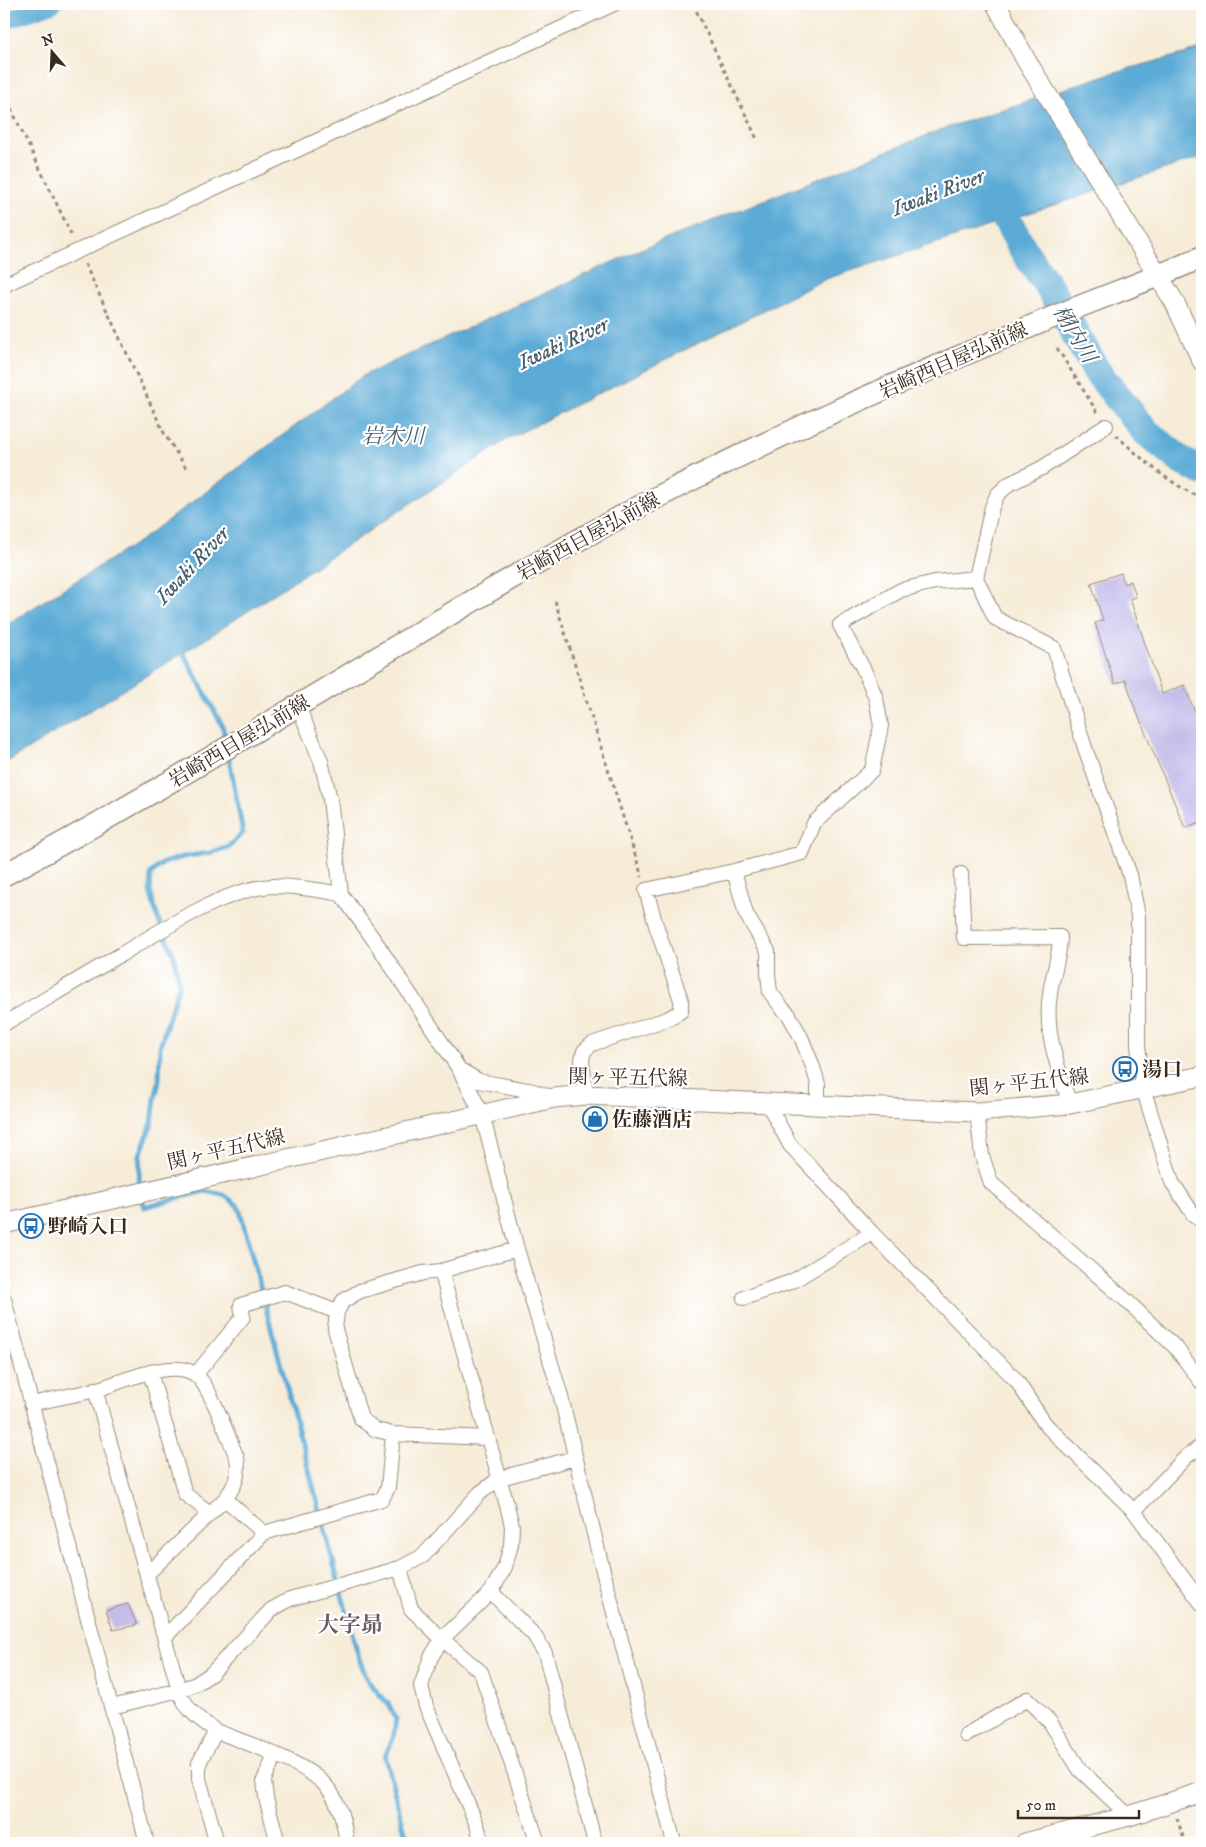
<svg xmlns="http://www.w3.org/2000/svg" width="1206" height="1847" font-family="'IM FELL DW Pica','Noto Serif JP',serif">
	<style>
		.water { fill: #5babd6; stroke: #4b6a7a }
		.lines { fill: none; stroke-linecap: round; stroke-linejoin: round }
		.stream { stroke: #5babd6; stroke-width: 5 }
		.canal { stroke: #5babd6; stroke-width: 18 }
		.river { stroke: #5babd6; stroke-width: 29 }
		.building { fill: #c4bdea }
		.street-casing { stroke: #988b7b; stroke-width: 16 }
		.secondary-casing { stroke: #988b7b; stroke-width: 21 }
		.primary-casing { stroke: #988b7b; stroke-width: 24 }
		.path { stroke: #988b7b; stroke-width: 3; stroke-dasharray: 4 4; stroke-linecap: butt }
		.street { stroke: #fff; stroke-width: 14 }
		.secondary { stroke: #fff; stroke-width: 19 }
		.primary { stroke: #fff; stroke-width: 21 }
		.labels { text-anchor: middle; stroke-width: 4.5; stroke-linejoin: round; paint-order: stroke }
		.street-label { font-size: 20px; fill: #3b2a1e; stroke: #fff }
		.poi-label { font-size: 20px; font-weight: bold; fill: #3b2a1e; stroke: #fff; text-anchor: start }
		.water-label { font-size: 21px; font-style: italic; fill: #485e68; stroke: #fff }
		.quarter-label { font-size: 22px; font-weight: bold; fill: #6b5d65; stroke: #fff }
	</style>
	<rect width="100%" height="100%" fill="#fff"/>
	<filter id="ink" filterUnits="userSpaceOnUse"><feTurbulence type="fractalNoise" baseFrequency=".02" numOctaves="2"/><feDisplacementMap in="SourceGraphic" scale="10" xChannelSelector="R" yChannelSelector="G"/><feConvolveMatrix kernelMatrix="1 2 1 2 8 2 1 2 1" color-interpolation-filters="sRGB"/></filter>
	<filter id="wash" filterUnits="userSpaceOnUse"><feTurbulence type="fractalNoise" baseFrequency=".0096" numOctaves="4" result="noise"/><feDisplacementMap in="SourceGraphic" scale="20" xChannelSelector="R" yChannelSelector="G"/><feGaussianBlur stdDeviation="1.12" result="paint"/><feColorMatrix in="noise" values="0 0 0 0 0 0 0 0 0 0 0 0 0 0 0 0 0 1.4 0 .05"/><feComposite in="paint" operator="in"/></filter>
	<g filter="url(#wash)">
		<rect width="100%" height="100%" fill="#f6ecd8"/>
		<path class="water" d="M1202 49V157L826 279 508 439 209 637 4 764V626L141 540 364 375 639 250 940 130 1112 73Z"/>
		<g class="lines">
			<path class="stream" d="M180 647 222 725 226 742
				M228 753 243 833 228 847 209 853 183 857 163 863 151 873 150 891 158 919 174 956 179 984 160 1046 159 1081 155 1098 152 1123 140 1155 139 1180 144 1207 205 1191 224 1195 237 1205 240 1211 359 1659 368 1681 389 1705 396 1719 393 1739 385 1756 408 1843"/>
			<path class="canal" d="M4 21 52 4"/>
			<path class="river" d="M999 185 997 203 1026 254 1049 287 1097 372 1145 431 1183 462 1202 471"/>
		</g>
		<g id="blocks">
			<path class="building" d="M1121 573 1124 584 1131 581 1136 597 1130 599 1162 694 1184 685 1202 729V821L1185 828 1133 703 1126 680 1115 684 1095 623 1103 620 1091 583Z
				M128 1604 137 1625 113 1630 106 1610Z"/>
		</g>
	</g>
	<g filter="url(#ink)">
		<use href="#blocks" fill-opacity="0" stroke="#988b7b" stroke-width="1"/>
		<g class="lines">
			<defs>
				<path id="street" d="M4 285 614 4
					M1106 426 1042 468 1009 484 997 495 992 507 976 578 995 618 1054 648 1085 748 1130 875 1138 916V1045L1143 1088 1172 1182 1193 1214 1202 1221
					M298 706 321 761 330 799 341 894
					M734 871 746 914 768 951V974L770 992 782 1008 789 1015 801 1037 813 1067 818 1084V1106
					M961 874 964 938 1060 937C1060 957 1052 975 1050 994 1044 1032 1058 1068 1070 1104
					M4 1024C43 1001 82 977 122 954 161 930 227 888 273 886 296 886 319 890 341 894L377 944 459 1069 482 1114 517 1249 560 1393 601 1563 674 1843
					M462 1071 479 1081 533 1091 554 1098
					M586 1095 582 1060 584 1051 592 1044 667 1019 681 1011V1000L655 922 646 890 734 871 802 853 814 823 872 770 881 726 876 698 864 670 840 625 901 590 935 582 976 578
					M768 1104 790 1145 872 1233 1016 1380 1045 1424 1134 1511 1202 1604
					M977 1112 982 1156 991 1183 1127 1301 1177 1349 1202 1383
					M441 1271 488 1438
					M744 1298 793 1281 872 1233
					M4 1299 147 1843
					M150 1372 185 1494 210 1513
					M196 1374 243 1317 241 1305 285 1292 337 1312
					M95 1389 179 1690C187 1712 198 1718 216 1731L199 1763V1779L217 1843
					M31 1404C52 1399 74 1395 95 1390 120 1383 175 1356 197 1376 211 1388 229 1439 237 1458 240 1474 235 1486 225 1499L147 1574
					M225 1499 264 1533
					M1134 1511 1187 1456 1202 1446
					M400 1568 411 1609 442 1639 481 1672 538 1843
					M491 1592 534 1635 545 1653 595 1843
					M165 1637 264 1533 382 1499 388 1488 393 1434
					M112 1707 179 1690 196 1684 211 1674 271 1610 290 1599 400 1568 423 1556 480 1493 500 1478 575 1458
					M216 1731C246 1743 305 1762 326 1786 340 1802 344 1823 347 1843
					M966 1735 1027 1699 1050 1722 1080 1770 1129 1816
					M275 1755 264 1780 266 1798 278 1843
					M482 1843 477 1825 426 1706 421 1686 431 1657 442 1639 491 1592 505 1567 511 1545 512 1526 508 1509 488 1438 393 1434 376 1430 361 1419 335 1329 337 1312 343 1301 360 1291 423 1273 441 1271 517 1249"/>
				<path id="secondary" d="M996 4 1026 60 1175 303 1202 361
					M4 1224 554 1098 586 1095 977 1112 1070 1104 1202 1076
					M1025 1843 1129 1816 1202 1792"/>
				<path id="primary" d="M4 875C224 758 430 618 650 501 776 435 907 378 1039 323 1093 300 1149 281 1202 257"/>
			</defs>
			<use href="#street" class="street-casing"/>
			<use href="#secondary" class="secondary-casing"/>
			<use href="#primary" class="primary-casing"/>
			<path class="path" d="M693 4 757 139
				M4 94 73 238
				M85 264 164 433 186 468
				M1057 348 1099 415
				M1116 435C1142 459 1169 484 1202 498
				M555 601 642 877
				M1177 1818 1185 1843"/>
			<use href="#street" class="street"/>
			<use href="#secondary" class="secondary"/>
			<use href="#primary" class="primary"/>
		</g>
	</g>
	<defs>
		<symbol id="bus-ring" viewBox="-11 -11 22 22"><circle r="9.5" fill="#fff" stroke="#1f6fb2" stroke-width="1.5"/><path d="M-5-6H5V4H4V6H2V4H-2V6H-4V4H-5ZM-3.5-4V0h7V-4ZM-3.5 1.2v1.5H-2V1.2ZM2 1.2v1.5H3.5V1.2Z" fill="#1f6fb2"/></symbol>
		<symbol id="shop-ring" viewBox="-11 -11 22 22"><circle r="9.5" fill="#fff" stroke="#1f6fb2" stroke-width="1.5"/><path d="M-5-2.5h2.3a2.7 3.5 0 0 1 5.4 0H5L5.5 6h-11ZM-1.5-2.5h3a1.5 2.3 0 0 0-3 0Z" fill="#1f6fb2"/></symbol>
	</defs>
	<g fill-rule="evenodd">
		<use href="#bus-ring" x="1111" y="1055" width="28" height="28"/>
		<use href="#shop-ring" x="581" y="1105" width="28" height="28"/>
		<use href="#bus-ring" x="17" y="1212" width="28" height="28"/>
	</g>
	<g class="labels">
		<g class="street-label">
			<text transform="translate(953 360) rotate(-24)" y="7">岩崎西目屋弘前線</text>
			<text transform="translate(588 536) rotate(-29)" y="7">岩崎西目屋弘前線</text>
			<text transform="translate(239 741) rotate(-31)" y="7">岩崎西目屋弘前線</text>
			<text transform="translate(628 1077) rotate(1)" y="7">関ヶ平五代線</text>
			<text transform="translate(1029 1082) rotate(-6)" y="7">関ヶ平五代線</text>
			<text transform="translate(226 1149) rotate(-13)" y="7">関ヶ平五代線</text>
		</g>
		<g class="poi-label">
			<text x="1142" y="1076">湯口</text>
			<text x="612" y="1126">佐藤酒店</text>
			<text x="48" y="1233">野崎入口</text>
		</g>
		<g class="water-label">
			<text transform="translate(938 192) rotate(-21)" y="7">Iwaki River</text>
			<text transform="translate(1075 334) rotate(59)" y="7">栩内川</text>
			<text transform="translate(563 343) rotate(-25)" y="7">Iwaki River</text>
			<text x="393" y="443">岩木川</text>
			<text transform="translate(192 565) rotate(-47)" y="7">Iwaki River</text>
		</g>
		<g class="quarter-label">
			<text x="350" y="1632">大字昴</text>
		</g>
	</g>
	<rect width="1206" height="1847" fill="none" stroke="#fff" stroke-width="20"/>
	<g transform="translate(52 52) rotate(341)" stroke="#ffffff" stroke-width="4" paint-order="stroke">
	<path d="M0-4L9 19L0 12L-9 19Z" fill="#3b2a1e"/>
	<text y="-8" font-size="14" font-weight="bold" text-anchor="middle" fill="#3b2a1e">N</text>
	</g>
	<path d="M1018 1810v8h121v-8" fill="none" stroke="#3b2a1e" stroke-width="2.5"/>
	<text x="1026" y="1810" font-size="15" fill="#3b2a1e" stroke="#ffffff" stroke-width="4" paint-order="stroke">50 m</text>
</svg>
